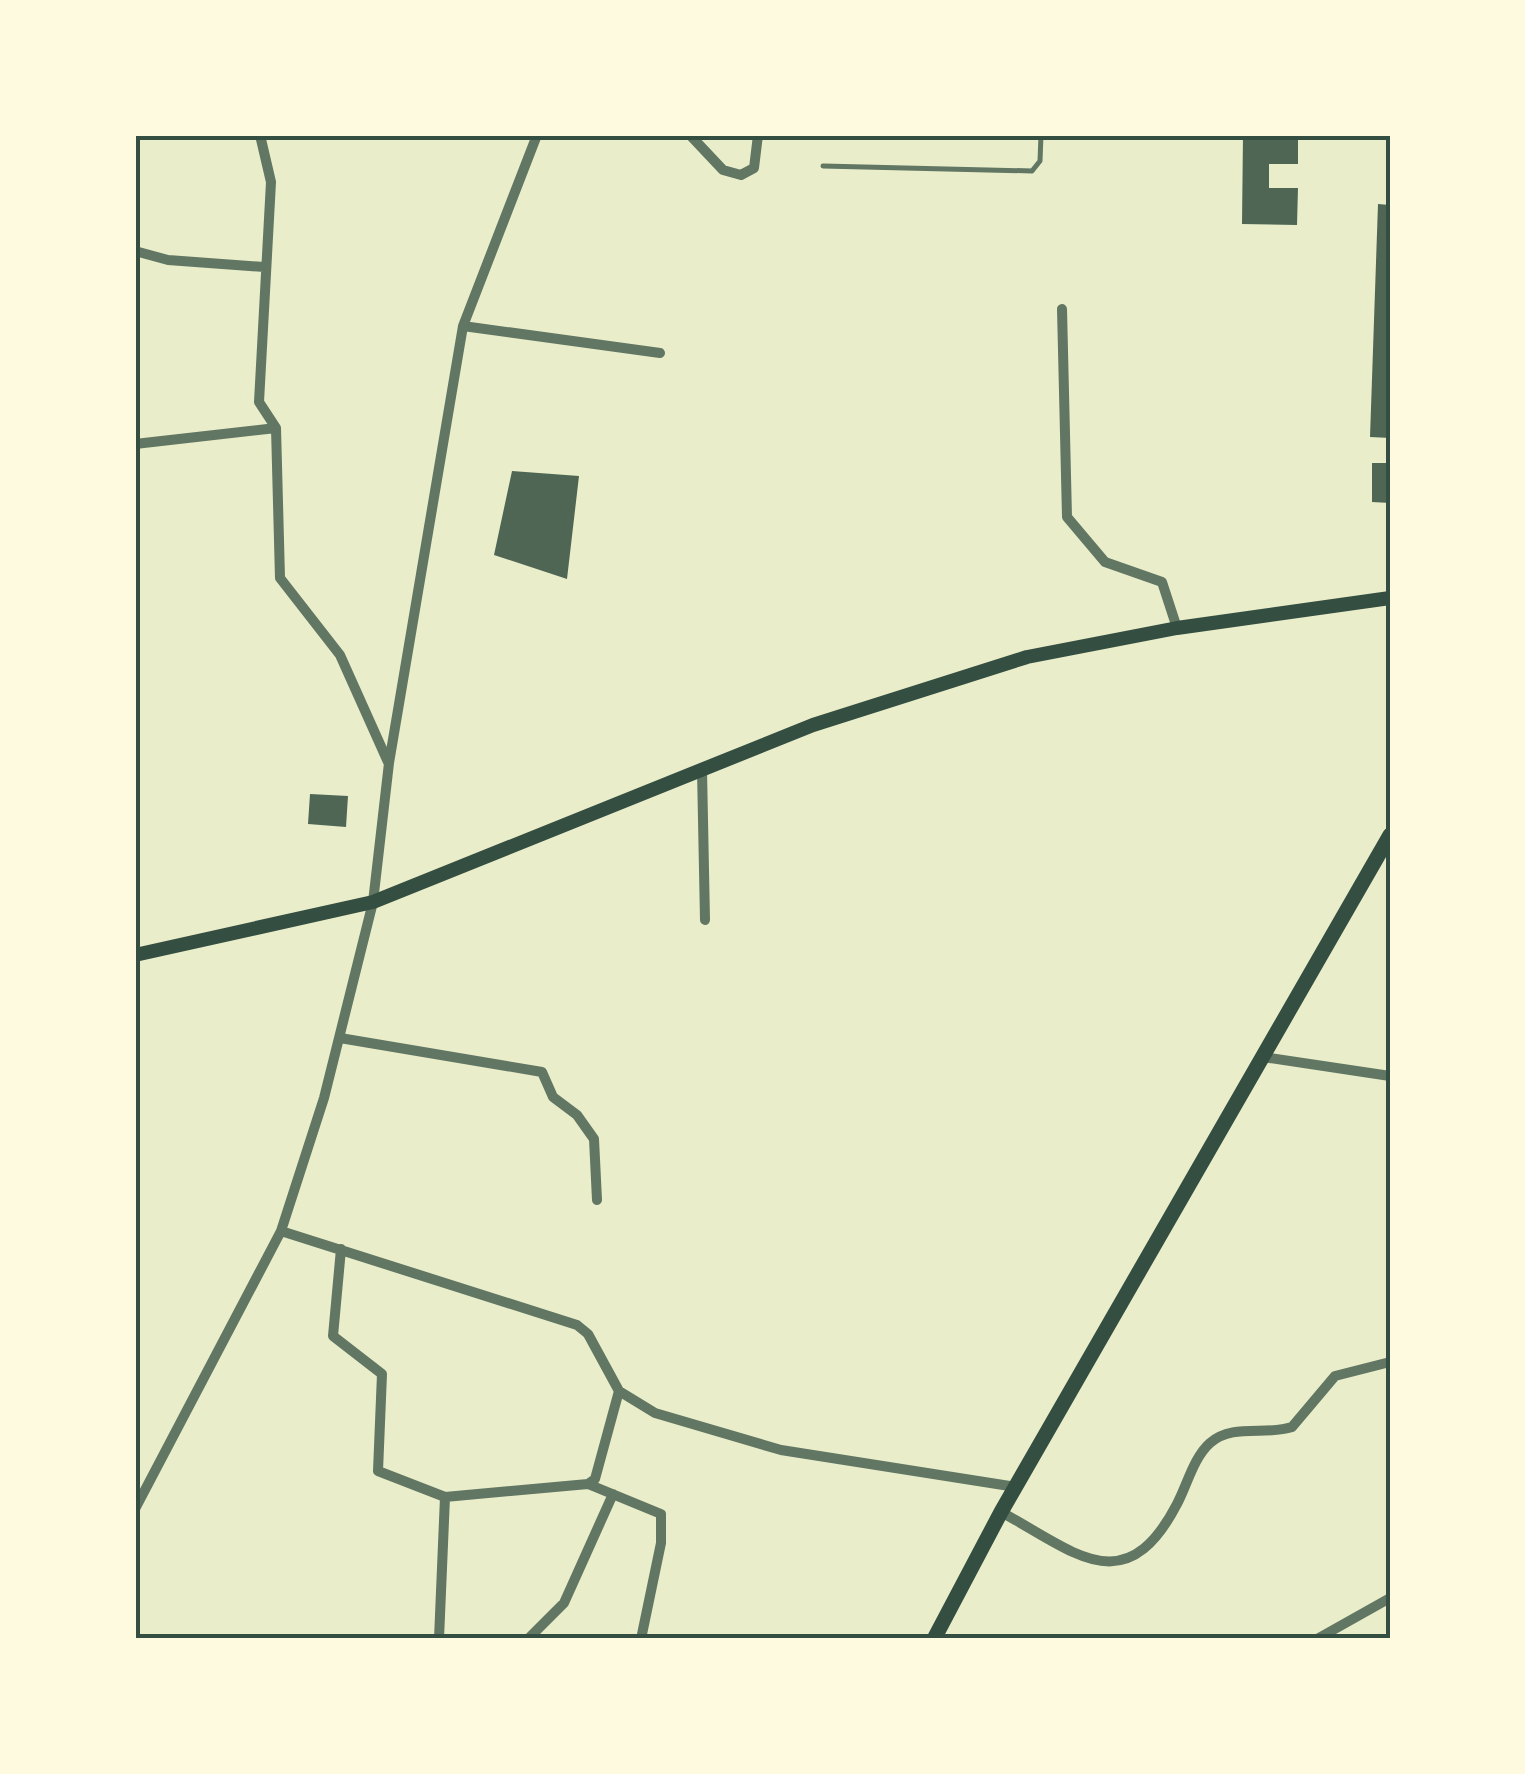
<svg xmlns="http://www.w3.org/2000/svg" width="1525" height="1774" font-family="'Public Sans',sans-serif">
	<style>
		.building { fill: #4f6655 }
		.lines { fill: none; stroke-linecap: round; stroke-linejoin: round }
		.service { stroke: #617663; stroke-width: 5 }
		.minor { stroke: #617663; stroke-width: 10 }
		.secondary { stroke: #344e41; stroke-width: 14 }
		.primary { stroke: #344e41; stroke-width: 15 }
		.neatline { fill: none; stroke: #344e41; stroke-width: 4 }
	</style>
	<rect width="100%" height="100%" fill="#e9edc9"/>
	<path class="building" d="M1243 135H1298V164H1269V188H1298L1297 225 1242 224Z
		M1378 204 1390 205V438L1370 437Z
		M1372 463H1390V503L1372 502Z
		M512 471 579 476 567 579 494 555Z
		M310 794 348 796 346 827 308 824Z"/>
	<g class="lines">
		<path class="service" d="M823 166 1032 171 1040 161 1041 135"/>
		<path class="minor" d="M260 135 271 182 259 402 276 428 280 578 340 655 388 762
			M690 135 723 170 741 175 754 168 758 135
			M135 251 168 260 264 267
			M1062 309 1067 517 1105 562 1162 582 1177 628
			M463 326 660 353
			M135 444 276 428
			M702 770 705 920
			M340 1038 542 1072 553 1097 577 1115 594 1139 597 1200
			M1263 1057 1390 1076
			M281 1231 577 1325 588 1334 619 1391 655 1413 781 1450 1016 1487
			M341 1249 333 1336 382 1374 378 1471 445 1497 588 1484 595 1479 619 1391
			M588 1484 661 1514V1543L641 1639
			M135 1509 281 1231 324 1098 373 902 389 763 463 326 537 135
			M1001 1512C1074 1551 1125 1604 1177 1504 1187 1485 1194 1457 1210 1443 1233 1423 1265 1436 1292 1427L1335 1376 1390 1362
			M439 1639 445 1497
			M528 1639 564 1603 613 1494
			M1317 1639 1390 1598"/>
		<path class="secondary" d="M135 955 373 902 813 725 1027 657 1177 628 1390 598"/>
		<path class="primary" d="M934 1639 1001 1512 1390 835"/>
	</g>
	<rect width="1525" height="1774" fill="none" stroke="#fefae0" stroke-width="275"/>
	<rect x="138" y="138" width="1250" height="1498" class="neatline"/>
</svg>
